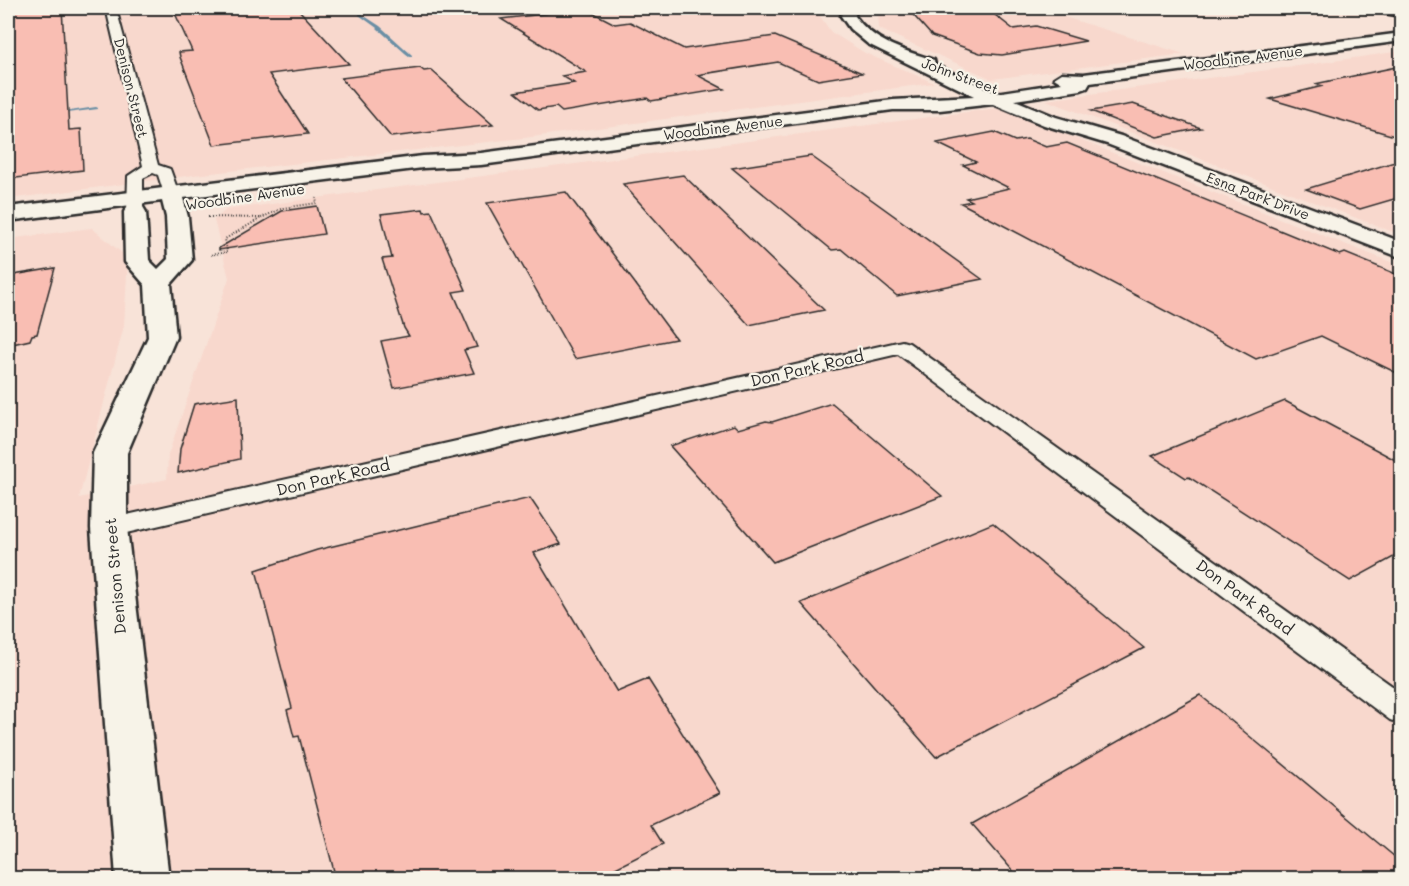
<svg xmlns="http://www.w3.org/2000/svg" width="1409" height="886" font-family="Mali,sans-serif">
	<style>
		.built { fill: #f8d8cd }
		.lines { fill: none; stroke-linecap: round; stroke-linejoin: round }
		.stream { fill: #6b8fa5; fill-rule: evenodd }
		.building { fill: #f9beb3; stroke: #2b2b2b; stroke-width: 1.5 }
		.street-casing { stroke: #2b2b2b; stroke-width: 4 }
		.secondary-casing { stroke: #2b2b2b; stroke-width: 5 }
		.path { stroke: #2b2b2b; stroke-width: 2; stroke-dasharray: 1 2; stroke-linecap: butt }
		.street { fill: #f7f3e8; fill-rule: evenodd }
		.secondary { fill: #f7f3e8; fill-rule: evenodd }
		.rail { stroke: #2b2b2b; stroke-width: 2 }
		.labels { text-anchor: middle; stroke-width: 4.5; stroke-linejoin: round; paint-order: stroke }
		.far-street-label { font-size: 14px; fill: #2b2b2b; stroke: #f7f3e8 }
		.street-label { font-size: 16px; fill: #2b2b2b; stroke: #f7f3e8 }
	</style>
	<rect width="100%" height="100%" fill="#f8e3d8"/>
	<filter id="ink" filterUnits="userSpaceOnUse"><feTurbulence type="fractalNoise" baseFrequency=".0167" numOctaves="2"/><feDisplacementMap in="SourceGraphic" scale="12" xChannelSelector="R" yChannelSelector="G"/><feConvolveMatrix kernelMatrix="1 2 1 2 8 2 1 2 1" color-interpolation-filters="sRGB"/></filter>
	<g filter="url(#ink)">
		<path class="built" d="M8 8H818L817 12 831 32 865 53 934 83 524 138 194 175 8 199Z
			M878 8H1014L1031 16H1061L1184 54 992 79 879 29Z
			M1401 51V235L1046 100 1313 64Z
			M998 108 1401 266V878H8V239L92 228 128 258 124 326 79 498 167 479 168 455 229 278 214 220 226 210Z"/>
		<g class="lines">
			<path class="stream" d="M353 8 362 10 363 15 380 26 412 55V57H410L405 53 377 28 359 15V11Z
				M96 107 98 108V109L59 114 57 113Z"/>
		</g>
		<path class="building" d="M8 8H62L69 130 81 129 83 170 8 179Z
			M175 8H297L349 64 269 74 308 134 214 145 180 57 179 52 192 51 174 11H177Z
			M907 8H986L1013 29 1036 26 1086 41 1002 55 980 53 932 36Z
			M586 9 615 24 630 22 684 49 775 36 862 73 818 80 778 62 697 75 724 89 651 101 647 98 562 112 556 107 538 110 515 92 574 83 562 76 586 72 501 19Z
			M1401 66V138L1270 99 1323 86 1315 84Z
			M420 68 424 71 431 70 493 125 391 137 341 78Z
			M1133 104 1201 128 1157 137 1091 111Z
			M994 132 1015 141 1027 139 1046 147 1067 143 1340 255 1345 253 1401 276V375L1321 336 1256 359 961 203 972 201 966 198 1009 188 963 165 976 162 937 143Z
			M811 156 982 279 897 296 841 249 832 250 732 168Z
			M1401 160V197L1360 209 1306 189Z
			M683 175 824 310 749 325 623 184Z
			M566 192 634 282 676 339 575 359 487 203Z
			M317 206 324 234 219 250V248L282 211Z
			M423 209 424 212 431 211 466 290 453 292 477 347 464 350 474 373 394 388 381 341 409 336 404 328 382 259 392 258 381 214Z
			M55 268 37 334 32 335 30 340 8 345V276Z
			M238 397 240 459 178 473 180 449 194 404Z
			M1285 401 1401 463V553L1350 581 1189 477 1186 478 1152 456Z
			M832 403 942 496 773 562 670 446 734 425 738 429 766 421 772 422Z
			M530 498 561 544 534 553 617 692 648 679 720 793 651 825 663 844 594 879H336L299 736 294 737 287 710 292 708 256 570 317 550Z
			M993 523 1144 648 936 757 801 603Z
			M1200 695 1401 862V879H1020L972 824Z"/>
		<g class="lines">
			<defs>
				<path id="street" d="M106 8H116L158 165 170 169 179 194 177 197H165L158 175 153 173 143 178V212L135 217 127 212 128 176 143 166Z
					M902 341 909 343 1402 693V724L1390 720 898 354 109 537 100 534 96 528 100 522 109 519Z"/>
				<path id="secondary" d="M844 8H856L855 16C873 42 905 51 934 60L935 65 996 93 1062 83 1054 78 1062 73 1084 74 1402 33V41L1090 83 1087 88 1081 90 1015 100 1056 117 1121 136 1402 242V258L1107 144 1044 125 993 104 940 110H893L481 165 423 168 183 198 188 217 192 260 171 284 176 337 127 453V528L169 878H116L91 528 93 453 148 337 145 285 125 262 124 212 127 207 135 205 143 207 146 212 149 260 158 269 168 259 166 217 162 201 8 221V207L423 156 481 153 893 100 974 96 868 44 850 29 841 16Z"/>
			</defs>
			<use href="#street" class="street-casing"/>
			<use href="#secondary" class="secondary-casing"/>
			<path class="path" d="M208 217 261 218 225 239 227 252 210 255
				M261 218 283 208 317 203 316 198"/>
			<use href="#street" class="street"/>
			<use href="#secondary" class="secondary"/>
			<path class="rail" d="M1354 8 1402 18"/>
		</g>
	</g>
	<g class="labels">
		<g class="far-street-label">
			<text transform="translate(1243 58) rotate(-7)" y="5">Woodbine Avenue</text>
			<text transform="translate(960 76) rotate(20)" y="5">John Street</text>
			<text transform="translate(131 88) rotate(76)" y="5">Denison Street</text>
			<text transform="translate(723 128) rotate(-7)" y="5">Woodbine Avenue</text>
			<text transform="translate(1258 196) rotate(21)" y="5">Esna Park Drive</text>
			<text transform="translate(245 197) rotate(-8)" y="5">Woodbine Avenue</text>
		</g>
		<g class="street-label">
			<text transform="translate(807 368) rotate(-13)" y="6">Don Park Road</text>
			<text transform="translate(333 477) rotate(-13)" y="6">Don Park Road</text>
			<text transform="translate(115 576) rotate(-95)" y="6">Denison Street</text>
			<text transform="translate(1245 597) rotate(36)" y="6">Don Park Road</text>
		</g>
	</g>
	<rect width="1409" height="886" fill="none" stroke="#f7f3e8" stroke-width="30"/>
	<rect x="15" y="15" width="1379" height="856" fill="none" stroke="#2b2b2b" stroke-width="2" filter="url(#ink)"/>
</svg>
